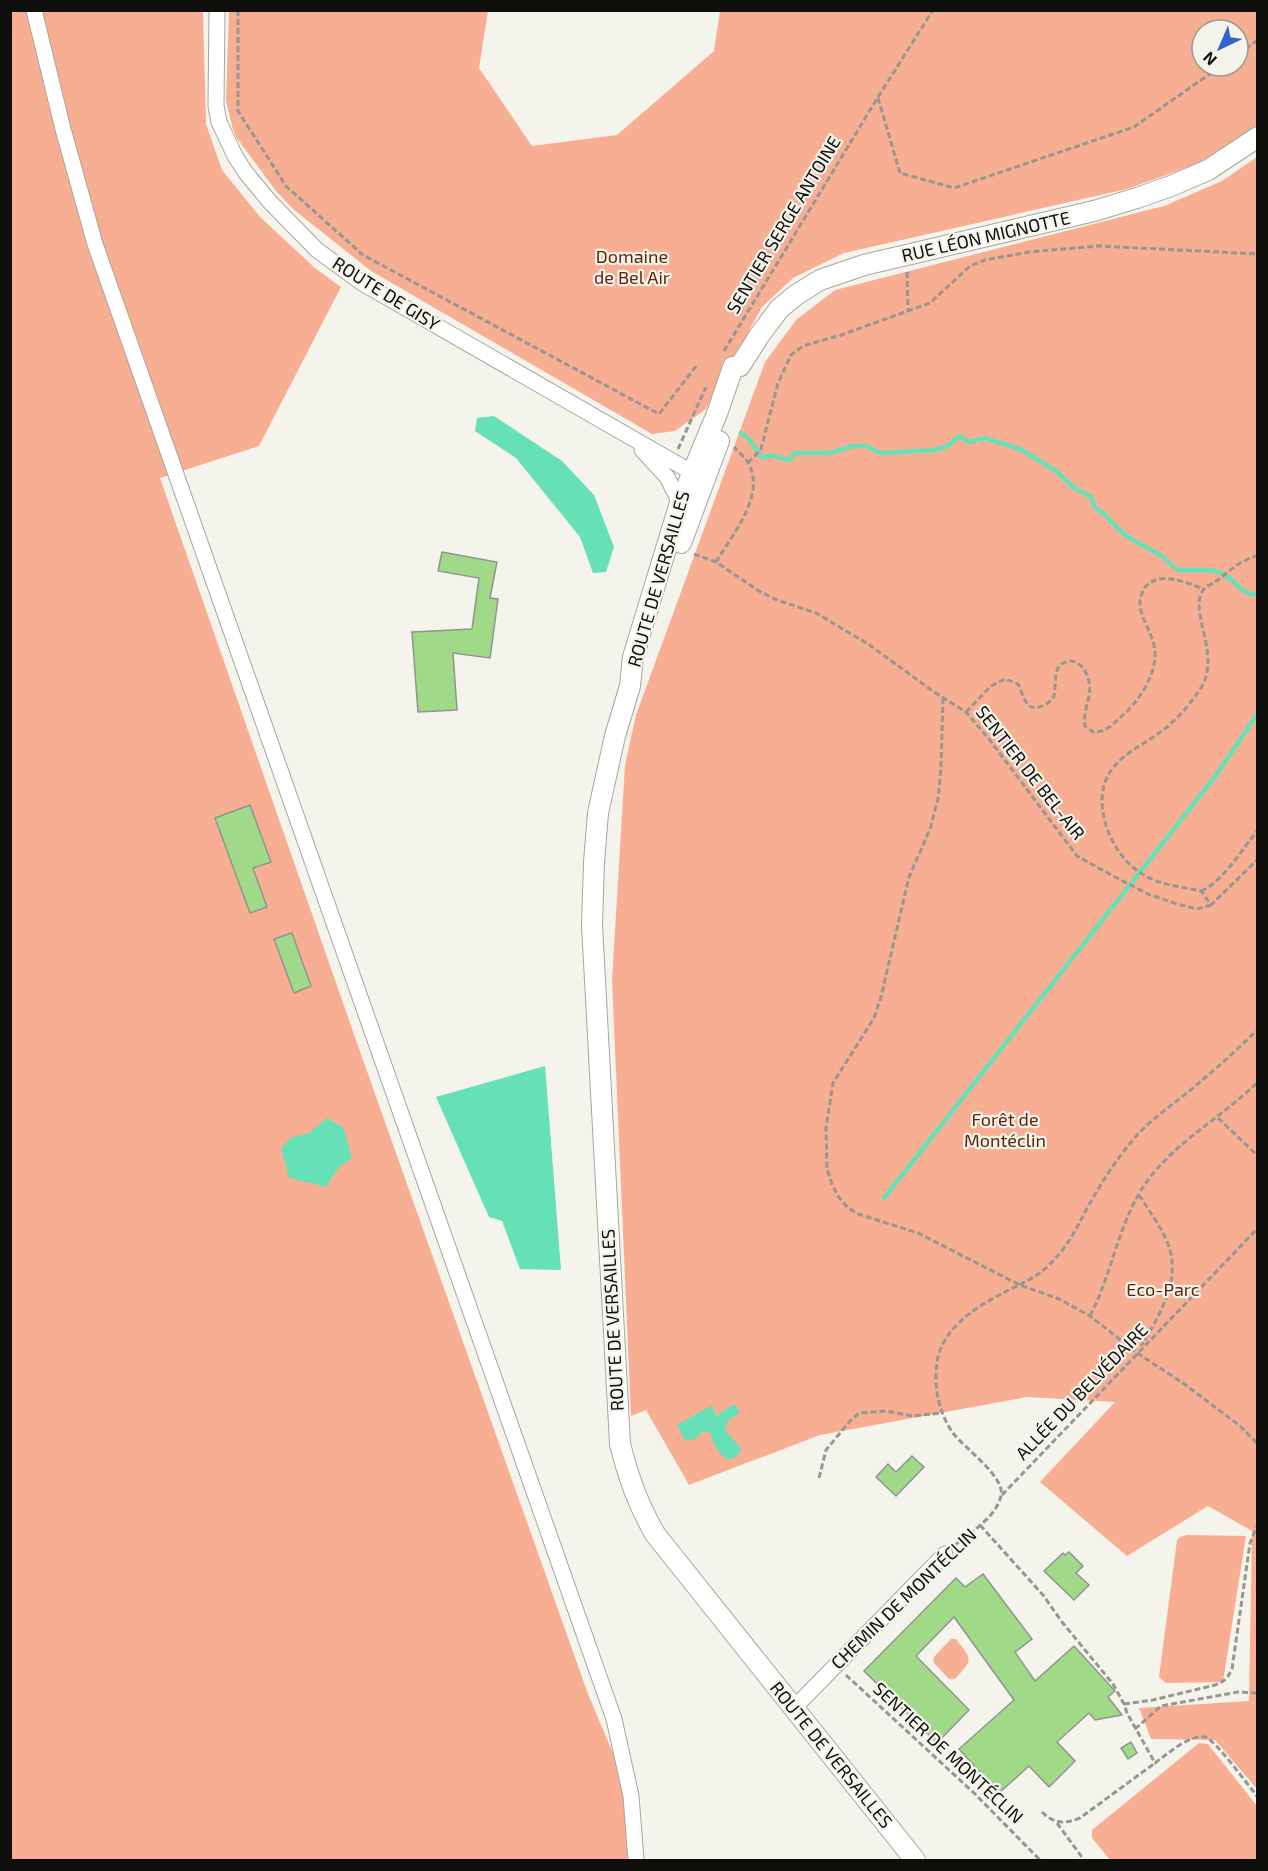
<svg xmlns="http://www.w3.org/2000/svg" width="1268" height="1871" font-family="'Exo 2',sans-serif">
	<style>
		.green { fill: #f8ae92; fill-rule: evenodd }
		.water { fill: #66e0b7 }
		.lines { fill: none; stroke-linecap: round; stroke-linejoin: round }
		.stream { stroke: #66e0b7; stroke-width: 4.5 }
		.building { fill: #a0da88; stroke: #90958e; stroke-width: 1.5 }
		.minor-casing { stroke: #a6a69e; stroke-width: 17 }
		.major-casing { stroke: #a6a69e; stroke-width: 22 }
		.path { stroke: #979791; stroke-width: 3; stroke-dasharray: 6 3; stroke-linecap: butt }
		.minor { stroke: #fff; stroke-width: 15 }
		.major { stroke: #fff; stroke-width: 20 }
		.labels { text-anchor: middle; stroke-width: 4.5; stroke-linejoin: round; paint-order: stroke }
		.street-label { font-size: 18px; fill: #0f0f0c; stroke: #f5f4ec }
		.park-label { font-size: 18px; fill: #5f240a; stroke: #f5f4ec }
	</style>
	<rect width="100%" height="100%" fill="#f5f4ec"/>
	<path class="green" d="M11 11H203L206 124 222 170 260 217 315 268 341 287 259 446 160 478 357 1043 588 1694 631 1796 636 1860H11Z
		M229 11H488L479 68 532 146 617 135 714 51 720 11H1257L1258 125 1197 164 1127 189 844 253 793 278 762 307 706 409 675 431 652 434 371 271 293 209 276 191 236 137 232 126 226 101ZM1202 30H1238V66H1202Z
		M1257 157V1789L1215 1740 1151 1739 1139 1708 1249 1701 1252 1531 1208 1506 1127 1556 1040 1482 1115 1402 1027 1397 820 1435 689 1485 646 1410 631 1416 612 980 625 765 636 715 765 362 796 320 835 290 1164 206 1222 181Z
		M1187 1535 1246 1536 1223 1682 1166 1683 1159 1677 1177 1540 1180 1537Z
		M951 1639H956C973 1661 973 1659 955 1679H949L934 1663 933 1658Z
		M1199 1743 1208 1744 1257 1806V1860H1110L1092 1838V1830Z"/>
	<path class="water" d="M494 416 562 461 594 495 614 547 606 572 593 573 580 537 516 458 475 431 477 418Z
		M545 1066 561 1270 520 1269 502 1221 489 1217 436 1097Z
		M327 1118 344 1128 352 1158 339 1167 326 1187 289 1178 281 1148 292 1137 309 1133Z
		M734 1404 740 1412 727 1422 725 1430 739 1446 741 1451 736 1457 729 1460C719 1456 713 1443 710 1433L704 1431 695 1439 685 1441 677 1425 709 1407 713 1406 716 1416Z"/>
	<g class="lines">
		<path class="stream" d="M741 433C752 438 755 451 763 458L769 455 789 460 795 453H830L853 446H866L880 453 935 450 948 446 959 436 969 442 985 438 1020 449 1056 471 1073 487 1091 497 1095 508C1106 513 1114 525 1123 533 1135 543 1150 548 1163 557 1168 560 1172 567 1177 569 1184 573 1208 566 1223 574 1237 581 1239 594 1258 595
			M884 1198 1217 774 1258 713"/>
	</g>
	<path class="building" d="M442 552 497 562 490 598 498 599 490 658 453 653 457 710 418 712 412 632 472 629 479 578 438 571Z
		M250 805 271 862 253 868 267 907 250 913 215 818Z
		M292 933 311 986 294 993 274 939Z
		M912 1456 924 1467 896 1496 876 1477 888 1464 896 1472Z
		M1069 1552 1083 1566 1076 1573 1089 1585 1074 1600 1044 1571 1063 1553 1065 1555Z
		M983 1574 1032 1639 1015 1652 1035 1681 1074 1646 1115 1691 1108 1697 1122 1715 1095 1720 1089 1713 1057 1742 1075 1761 1049 1787 1029 1766 999 1793 959 1749 1014 1700 954 1617 916 1656 969 1710 937 1743 864 1671 956 1578 965 1587Z
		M1131 1742 1137 1753 1128 1759 1121 1748Z"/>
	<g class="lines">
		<defs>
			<path id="minor" d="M34 10 63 129 95 244 614 1719 631 1796 636 1860
				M217 10 216 106 219 122 235 156 246 173 270 202 317 250 362 283 700 477
				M642 450 667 477 680 503
				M793 1709 945 1554"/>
			<path id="major" d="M681 543 719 441
				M915 1860 655 1534C637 1502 629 1479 620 1444L592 925 594 862 598 813 615 736 630 686 633 657 680 503 718 411 733 367 740 366 759 336 779 309 796 295 820 280 864 265 1094 211 1137 198 1171 186 1208 170 1258 137"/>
		</defs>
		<use href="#minor" class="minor-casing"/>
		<use href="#major" class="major-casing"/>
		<path class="path" d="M238 10V111L286 186 363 255 659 414 697 365
			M1238 54 1258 40
			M878 98 900 173 954 188 1134 127 1221 66
			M907 272 908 312
			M724 351 878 97 933 10
			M678 449 706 387
			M748 463 761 449 778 383 791 355 803 346 841 335 930 303 970 266 985 260 1029 252 1100 246 1258 254
			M694 554 716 562 759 591 777 600 816 613 868 644 934 692 966 712 989 739 1077 856 1115 877 1148 894 1177 904 1197 909 1211 905
			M1258 555C1251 558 1243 561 1237 565 1229 570 1223 577 1215 582 1212 584 1206 586 1204 589 1187 609 1221 653 1202 686 1191 704 1176 721 1159 733 1144 744 1124 753 1112 769 1088 801 1111 857 1144 875 1160 885 1182 887 1201 891L1211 905 1258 859
			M716 562C732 535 768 493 747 461 744 456 738 452 734 447
			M943 698 941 767 938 799 930 829 909 877 881 997 874 1018 833 1083 826 1128 827 1169 832 1184 838 1196 847 1207 858 1214 918 1233 1020 1285 1059 1299 1090 1316 1137 1353 1183 1383 1240 1426 1258 1444
			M966 712 991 686 1005 679 1018 684C1024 696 1026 715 1044 705 1049 703 1052 700 1054 696 1057 683 1051 663 1070 661 1076 660 1082 666 1085 671 1097 693 1082 705 1085 726L1093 732C1106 733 1114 723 1123 715 1139 701 1155 676 1155 655 1155 638 1145 626 1141 611 1139 603 1140 596 1144 589 1157 569 1187 583 1204 589
			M1201 891C1223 882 1242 849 1258 830
			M1218 1118 1258 1156
			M1139 1195C1149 1211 1161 1226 1168 1244 1182 1280 1159 1316 1141 1346
			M1090 1316C1113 1272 1118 1221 1148 1180 1177 1141 1223 1116 1258 1082
			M819 1478 826 1450 850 1421 859 1413 886 1411 912 1416 942 1413
			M1002 1495 1258 1228
			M980 1525 1043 1595 1062 1622 1113 1684 1124 1704 1127 1713 1155 1763C1167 1754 1190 1734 1205 1737 1215 1739 1249 1787 1258 1797
			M955 1545C971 1532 996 1517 1001 1496 1006 1477 964 1448 953 1433 942 1417 937 1401 936 1382 936 1369 936 1358 942 1346 953 1321 983 1303 1007 1291 1022 1283 1036 1278 1049 1265 1069 1246 1076 1228 1089 1205 1101 1183 1116 1160 1132 1141 1150 1119 1173 1105 1194 1087 1216 1069 1238 1049 1258 1029
			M1258 1559V1622
			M846 1675 974 1793 1040 1860
			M1124 1704 1153 1700 1215 1685C1225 1682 1228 1677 1232 1669L1250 1543 1258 1524
			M1135 1729 1161 1706 1238 1692 1258 1693
			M1042 1812C1054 1824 1065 1824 1080 1818L1155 1763
			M1057 1823 1084 1860"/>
		<use href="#minor" class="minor"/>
		<use href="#major" class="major"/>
	</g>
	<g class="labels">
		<g class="street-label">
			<text transform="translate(784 225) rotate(-59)" y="6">SENTIER SERGE ANTOINE</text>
			<text transform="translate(986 237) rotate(-13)" y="6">RUE LÉON MIGNOTTE</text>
			<text transform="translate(386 294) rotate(32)" y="6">ROUTE DE GISY</text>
			<text transform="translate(659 579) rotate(-74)" y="6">ROUTE DE VERSAILLES</text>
			<text transform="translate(1030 773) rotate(52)" y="6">SENTIER DE BEL-AIR</text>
			<text transform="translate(613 1320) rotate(-93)" y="6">ROUTE DE VERSAILLES</text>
			<text transform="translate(1082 1392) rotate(-46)" y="6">ALLÉE DU BELVÉDAIRE</text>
			<text transform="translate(904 1599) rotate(-44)" y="6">CHEMIN DE MONTÉCLIN</text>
			<text transform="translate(948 1753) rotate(43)" y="6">SENTIER DE MONTÉCLIN</text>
			<text transform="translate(831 1755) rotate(51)" y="6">ROUTE DE VERSAILLES</text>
		</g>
		<g class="park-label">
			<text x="632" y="263">Domaine<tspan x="632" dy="21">de Bel Air</tspan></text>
			<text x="1005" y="1126">Forêt de<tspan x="1005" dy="21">Montéclin</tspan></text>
			<text x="1163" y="1296">Eco-Parc</text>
		</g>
	</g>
	<rect width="1268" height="1871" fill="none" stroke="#0f0f0c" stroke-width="24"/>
	<g transform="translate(1220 48) rotate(224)"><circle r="28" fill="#f5f4ec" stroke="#999892" stroke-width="1.5"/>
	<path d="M0-4.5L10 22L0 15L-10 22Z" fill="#3261d0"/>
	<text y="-9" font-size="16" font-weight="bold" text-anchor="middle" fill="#0f0f0c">N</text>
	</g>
</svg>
